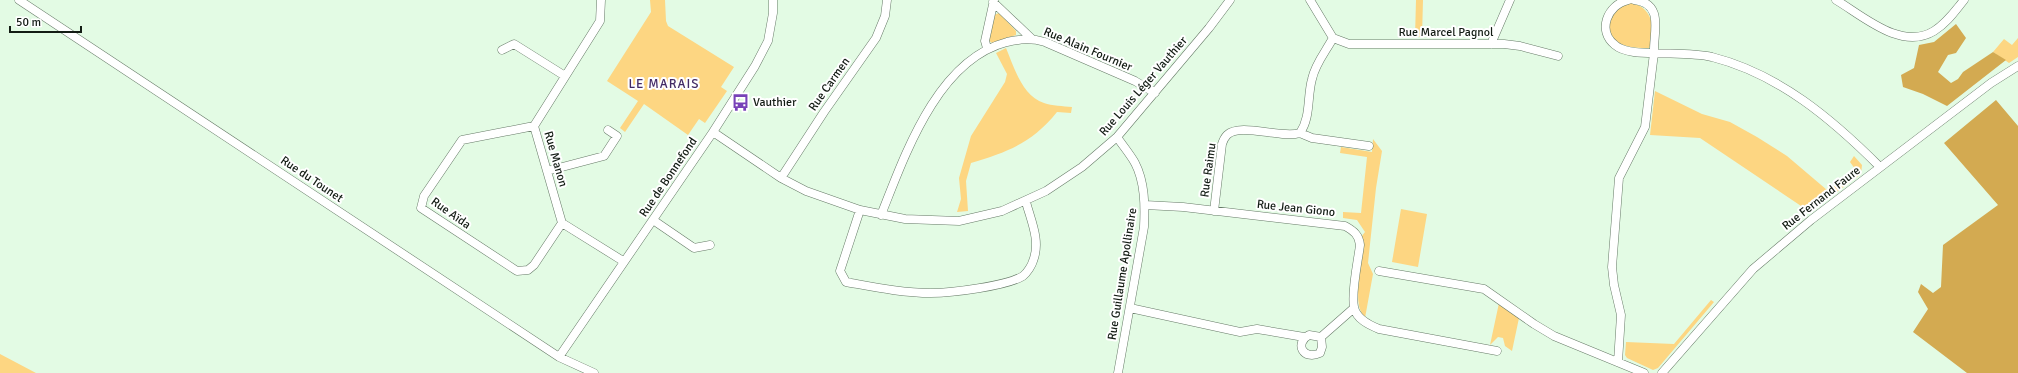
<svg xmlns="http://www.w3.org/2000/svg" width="2018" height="373" font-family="Signika,sans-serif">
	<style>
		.green { fill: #fdd682 }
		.forest { fill: #d3aa51 }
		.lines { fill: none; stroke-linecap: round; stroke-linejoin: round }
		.minor-casing { stroke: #667a67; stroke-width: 9 }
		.minor { stroke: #fff; stroke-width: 8 }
		.labels { text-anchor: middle; stroke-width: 4; stroke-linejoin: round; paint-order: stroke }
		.street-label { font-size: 12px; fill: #131c14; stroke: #fff }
		.poi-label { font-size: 12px; fill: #131c14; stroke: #fff; text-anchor: start }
		.neighbourhood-label { font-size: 13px; letter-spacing: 1px; fill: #442b65; stroke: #fff }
	</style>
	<rect width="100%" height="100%" fill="#e3fbe4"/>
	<path class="green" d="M650 0H665L666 21 668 26 734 67 721 87 727 91 705 123 699 119 688 135 644 104 625 132 620 128 638 101 607 81 651 12Z
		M1416 0H1423L1422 37H1415Z
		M1631 3C1652 6 1657 30 1649 48 1640 48 1629 48 1621 44 1600 33 1611 5 1631 3Z
		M999 13 1016 31V35L992 43 988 40 994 15Z
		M2018 38V57L2009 63 1993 52 2004 39 2012 45Z
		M1006 48C1014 67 1022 96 1044 103 1052 106 1063 106 1072 107L1071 113 1057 112C1032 143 1008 152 971 163L966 181 968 211 957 212 961 199 959 178 971 136 1005 82 1007 74 996 53Z
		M1655 91 1702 114 1730 122 1757 137 1787 156 1827 190 1837 185 1855 169 1850 162 1854 156 1862 165 1861 174 1810 212 1700 138 1650 135Z
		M1373 139 1382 151 1376 188 1368 263 1373 274 1365 318C1351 304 1362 263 1364 244L1361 237 1365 232 1357 220 1343 218V212L1361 213 1367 157 1340 153 1341 147 1372 152Z
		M1401 209 1427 214 1418 267 1392 262Z
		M1711 300 1714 302 1658 368 1653 370 1627 358 1625 355 1626 342 1674 344Z
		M1499 303 1519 318 1512 351 1505 346 1503 338 1498 337 1490 345Z
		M0 354 36 373H0Z"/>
	<path class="forest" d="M1956 24 1966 38 1956 53 1948 55 1938 72 1951 83 1958 79 1963 72 1993 52 2006 60 1947 106 1923 94 1903 87 1901 75 1914 68 1919 45 1934 42Z
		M1996 100 2018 126V373H1967L1913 332 1928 309 1918 292 1921 284 1933 293 1941 287 1943 245 1998 205 1944 143Z"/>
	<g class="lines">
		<defs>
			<path id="minor" d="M19 0 559 357 594 373
				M601 0 600 21 534 126 562 223 623 261
				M1310 0 1333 38 1349 44H1504L1520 46 1558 56
				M1628 0C1607 5 1597 31 1615 45 1624 53 1643 53 1654 53 1653 33 1665 3 1634 0
				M1836 0C1863 16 1901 51 1934 31 1947 23 1955 11 1964 0
				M993 2 1032 39
				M1491 44 1510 0
				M987 48 985 41 994 0
				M502 50 514 44 565 76
				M534 126 462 140 424 196 421 208 517 271 528 270 534 265 562 223
				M713 132 781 178 806 191 860 210 905 219 959 221 1002 211 1046 191 1082 167 1117 137 1209 28 1230 0
				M1300 133 1312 138 1369 146
				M1117 137C1123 146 1130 154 1135 163 1145 182 1145 206 1144 227L1118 373
				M547 171 604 156 617 136 608 130
				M781 178 824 112 876 38 885 16 887 0
				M1145 205 1183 207 1345 226C1354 231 1359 235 1360 245 1358 261 1351 292 1354 307 1356 319 1369 325 1379 329L1497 351
				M860 210 840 271 846 282C874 287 902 293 931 293 951 293 1007 286 1023 276 1027 273 1032 265 1033 261 1041 241 1031 221 1026 202
				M1214 211 1222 144C1223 141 1225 137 1227 135 1240 122 1281 139 1300 133 1311 117 1307 97 1312 79 1315 64 1326 51 1333 38
				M881 215C905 155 937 60 1007 42 1021 39 1031 38 1045 42L1135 81 1155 93
				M653 220 694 248 710 245
				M1379 271 1484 289 1534 324 1554 336 1644 373
				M1130 308 1240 332 1257 329 1304 337
				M1321 337 1322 347 1320 353C1303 361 1294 343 1309 335L1321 337 1354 308
				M559 357 713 132 755 66 768 41 773 13V0
				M1618 362 1621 315 1614 285 1612 267 1619 178 1645 127 1654 53C1673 54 1694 53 1712 57 1779 74 1832 119 1880 167
				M1662 373 1753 269 1811 220 1991 83 2018 66"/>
		</defs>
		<use href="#minor" class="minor-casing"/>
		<use href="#minor" class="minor"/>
	</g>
	<defs>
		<symbol id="bus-bare" viewBox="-9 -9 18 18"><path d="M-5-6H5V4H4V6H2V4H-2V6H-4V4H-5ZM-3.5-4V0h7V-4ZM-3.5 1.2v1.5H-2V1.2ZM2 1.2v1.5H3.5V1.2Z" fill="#7841b8" stroke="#fff" stroke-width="2.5" paint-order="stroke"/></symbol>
	</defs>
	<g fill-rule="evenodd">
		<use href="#bus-bare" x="728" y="90" width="25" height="25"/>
	</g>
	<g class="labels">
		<g class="street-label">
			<text x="1446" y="36">Rue Marcel Pagnol</text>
			<text transform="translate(1088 49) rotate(23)" y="4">Rue Alain Fournier</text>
			<text transform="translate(829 84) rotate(-55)" y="4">Rue Carmen</text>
			<text transform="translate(1143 86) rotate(-49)" y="4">Rue Louis Léger Vauthier</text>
			<text transform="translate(556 159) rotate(74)" y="4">Rue Manon</text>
			<text transform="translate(1208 170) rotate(-82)" y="4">Rue Raimu</text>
			<text transform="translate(668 177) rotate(-56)" y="4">Rue de Bonnefond</text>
			<text transform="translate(312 179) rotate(34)" y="4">Rue du Tounet</text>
			<text transform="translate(1821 198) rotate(-38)" y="4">Rue Fernand Faure</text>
			<text transform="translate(1296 208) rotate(6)" y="4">Rue Jean Giono</text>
			<text transform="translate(451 213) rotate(35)" y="4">Rue Aïda</text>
			<text transform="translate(1122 274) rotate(-81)" y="4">Rue Guillaume Apollinaire</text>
		</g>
		<g class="poi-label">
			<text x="753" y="106">Vauthier</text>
		</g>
		<g class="neighbourhood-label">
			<text x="664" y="88">LE MARAIS</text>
		</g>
	</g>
	<path d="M10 26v6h71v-6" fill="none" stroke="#131c14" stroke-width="2"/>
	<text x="16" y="26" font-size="12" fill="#131c14" stroke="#ffffff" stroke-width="3" paint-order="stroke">50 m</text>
</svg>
